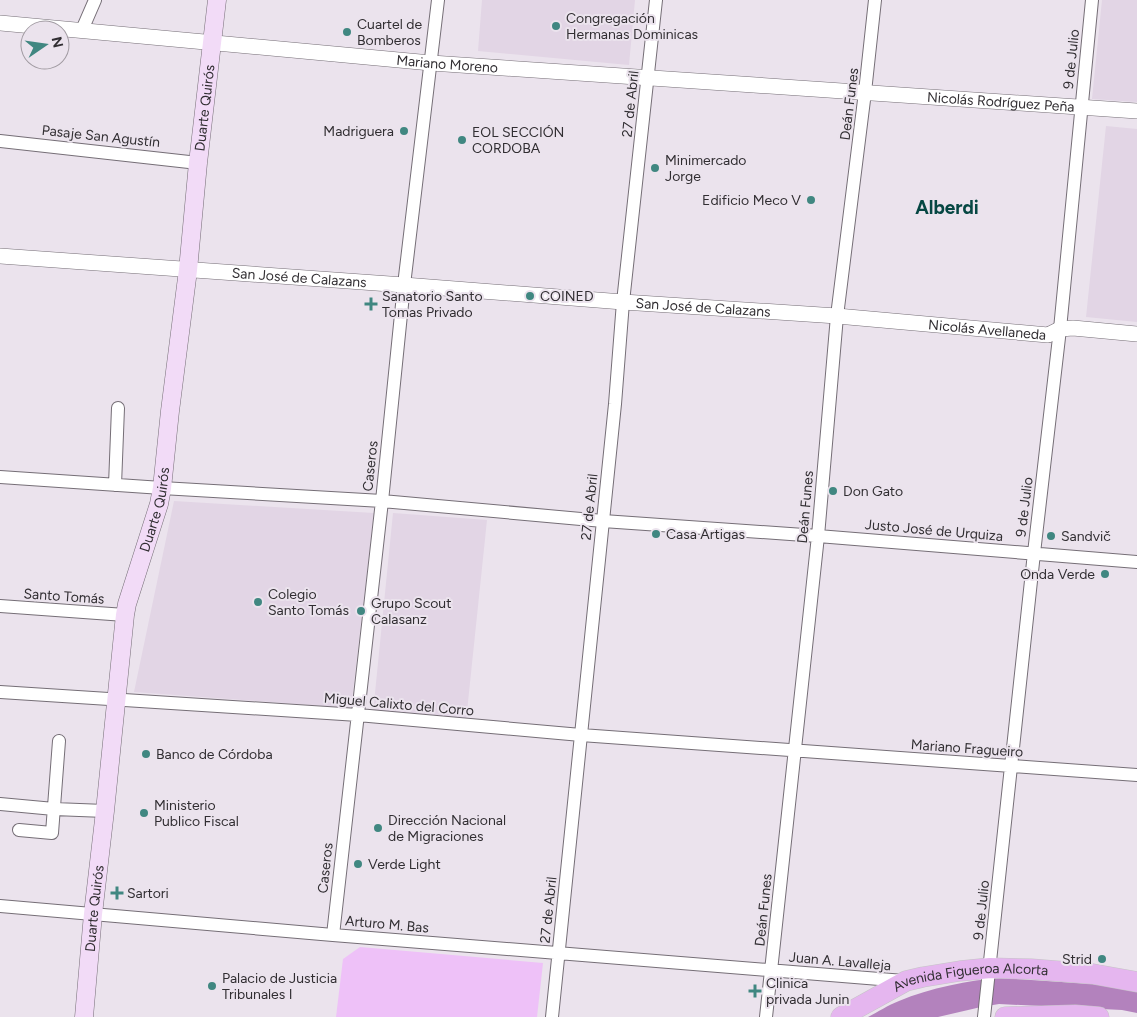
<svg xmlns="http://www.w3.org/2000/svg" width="1137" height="1017" font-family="Figtree,sans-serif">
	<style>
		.built { fill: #e2d5e5 }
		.green { fill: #eec1f8 }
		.water { fill: #b382bd }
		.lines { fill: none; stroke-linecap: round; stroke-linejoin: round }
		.minor-casing { stroke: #756e76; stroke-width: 14 }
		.tertiary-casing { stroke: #756e76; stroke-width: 16 }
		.secondary-casing { stroke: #756e76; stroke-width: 19 }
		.primary-casing { stroke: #c5c4c6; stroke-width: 21 }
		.minor { stroke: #fff; stroke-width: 12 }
		.tertiary { stroke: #fff; stroke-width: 15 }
		.secondary { stroke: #f2dbf7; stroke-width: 18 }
		.primary { stroke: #e5b6ef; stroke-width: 20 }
		.poi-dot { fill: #408781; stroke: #ebe3ed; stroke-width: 2 }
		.labels { text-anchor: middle; stroke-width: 4; stroke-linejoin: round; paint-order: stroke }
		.poi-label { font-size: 14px; fill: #312e32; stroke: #ebe3ed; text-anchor: start }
		.street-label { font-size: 14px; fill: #312e32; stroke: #ebe3ed }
		.district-label { font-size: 19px; font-weight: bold; fill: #064743; stroke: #ebe3ed }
	</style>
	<rect width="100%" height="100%" fill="#ebe3ed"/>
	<path class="built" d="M482 0H635L629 65 478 51Z
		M1102 0H1137V102L1092 99Z
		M1106 126 1137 129V322L1086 317Z
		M174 501 374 513 351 708 134 692Z
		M393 513 487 520 466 721 373 713Z"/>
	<path class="green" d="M360 947 543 963 537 1017H336L343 959Z"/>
	<path class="water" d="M1001 978 1122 986 1137 989V1013L1122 1010 999 1004 981 1007 938 1017H868C878 1012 888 1005 899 1001 930 988 969 980 1001 978Z"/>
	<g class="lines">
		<defs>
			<path id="minor" d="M82 30 95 0
				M0 141 198 163
				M0 477 162 488 382 501 603 521 818 536 1137 562
				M115 485 118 408
				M0 606 125 615
				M0 692 358 715 581 735 1137 775
				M0 804 54 809 105 811
				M19 830 52 833 59 741
				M0 906 333 935 904 981
				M333 935 382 501 404 285 438 0
				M552 1017 615 404 623 302 656 0
				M766 1017 818 536 837 316 865 92 875 0
				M984 1017 1034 553 1060 329 1092 0"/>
			<g id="tertiary">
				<path id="s1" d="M0 23 431 63 1137 111"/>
				<path id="s2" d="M0 256 404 285 623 302 837 316 1048 335 1060 329 1073 328 1137 334"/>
			</g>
			<g id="secondary">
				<path id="s3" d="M84 1017 93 914 105 811 125 615 127 604 159 504 162 488 170 411 188 270 198 163 217 0"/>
			</g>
			<g id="primary">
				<path id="s4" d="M841 1017 906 981 923 977 960 971 990 968 1031 969 1093 974 1137 982"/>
				<path d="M1005 1017 1075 1015 1099 1017"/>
			</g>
		</defs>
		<use href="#minor" class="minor-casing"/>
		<use href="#tertiary" class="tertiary-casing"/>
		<use href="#secondary" class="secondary-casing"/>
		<use href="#primary" class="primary-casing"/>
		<use href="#minor" class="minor"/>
		<use href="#tertiary" class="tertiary"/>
		<use href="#secondary" class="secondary"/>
		<use href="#primary" class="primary"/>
	</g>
	<g class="poi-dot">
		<circle cx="556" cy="26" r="5"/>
		<circle cx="347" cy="32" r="5"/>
		<circle cx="404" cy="131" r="5"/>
		<circle cx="462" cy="140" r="5"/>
		<circle cx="655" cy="168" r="5"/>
		<circle cx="811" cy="200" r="5"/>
		<circle cx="530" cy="296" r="5"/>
		<path d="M368.5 296.5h5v5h5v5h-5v5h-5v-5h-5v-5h5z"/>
		<circle cx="833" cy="491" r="5"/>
		<circle cx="656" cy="534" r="5"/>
		<circle cx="1051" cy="536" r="5"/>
		<circle cx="1105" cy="574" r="5"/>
		<circle cx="258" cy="602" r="5"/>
		<circle cx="361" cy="611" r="5"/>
		<circle cx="146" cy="754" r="5"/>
		<circle cx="144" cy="813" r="5"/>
		<circle cx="378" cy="828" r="5"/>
		<circle cx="358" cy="864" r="5"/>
		<path d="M114.5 885.5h5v5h5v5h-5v5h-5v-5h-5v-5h5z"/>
		<circle cx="1102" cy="959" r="5"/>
		<circle cx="212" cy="986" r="5"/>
		<path d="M752.5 983.5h5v5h5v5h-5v5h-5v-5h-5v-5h5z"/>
	</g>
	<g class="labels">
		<g class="poi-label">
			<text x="566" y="23">Congregación<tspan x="566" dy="16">Hermanas Dominicas</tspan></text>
			<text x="357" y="29">Cuartel de<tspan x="357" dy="16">Bomberos</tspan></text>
			<text x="394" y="136" text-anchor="end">Madriguera</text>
			<text x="472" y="137">EOL SECCIÓN<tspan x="472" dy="16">CORDOBA</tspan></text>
			<text x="665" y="165">Minimercado<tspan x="665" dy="16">Jorge</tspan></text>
			<text x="801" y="205" text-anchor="end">Edificio Meco V</text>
			<text x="382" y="301">Sanatorio Santo<tspan x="382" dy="16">Tomas Privado</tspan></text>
			<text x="540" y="301">COINED</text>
			<text x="843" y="496">Don Gato</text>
			<text x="666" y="539">Casa Artigas</text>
			<text x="1061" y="541">Sandvič</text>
			<text x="1095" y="579" text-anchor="end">Onda Verde</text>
			<text x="268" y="599">Colegio<tspan x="268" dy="16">Santo Tomás</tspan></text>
			<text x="371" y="608">Grupo Scout<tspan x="371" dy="16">Calasanz</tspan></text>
			<text x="156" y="759">Banco de Córdoba</text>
			<text x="154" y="810">Ministerio<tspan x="154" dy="16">Publico Fiscal</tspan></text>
			<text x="388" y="825">Dirección Nacional<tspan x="388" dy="16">de Migraciones</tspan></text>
			<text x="368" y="869">Verde Light</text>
			<text x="127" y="898">Sartori</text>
			<text x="1092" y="964" text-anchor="end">Strid</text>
			<text x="222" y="983">Palacio de Justicia<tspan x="222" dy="16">Tribunales I</tspan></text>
			<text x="766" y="988">Clinica<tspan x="766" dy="16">privada Junin</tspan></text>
		</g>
		<g class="street-label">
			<text transform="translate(1071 59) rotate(-84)" y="5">9 de Julio</text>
			<text dy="5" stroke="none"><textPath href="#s1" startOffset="449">Mariano Moreno</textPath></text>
			<text dy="5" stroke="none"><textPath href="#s1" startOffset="1004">Nicolás Rodríguez Peña</textPath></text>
			<text transform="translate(630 104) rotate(-84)" y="5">27 de Abril</text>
			<text transform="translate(849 104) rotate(-83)" y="5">Deán Funes</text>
			<text dy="5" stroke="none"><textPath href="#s3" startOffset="919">Duarte Quirós</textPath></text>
			<text transform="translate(101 136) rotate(6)" y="5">Pasaje San Agustín</text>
			<text dy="5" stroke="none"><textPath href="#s2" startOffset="300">San José de Calazans</textPath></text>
			<text dy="5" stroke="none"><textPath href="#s2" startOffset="705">San José de Calazans</textPath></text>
			<text dy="5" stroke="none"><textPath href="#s2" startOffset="990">Nicolás Avellaneda</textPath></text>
			<text transform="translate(370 466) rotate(-84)" y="5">Caseros</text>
			<text transform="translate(589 507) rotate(-84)" y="5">27 de Abril</text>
			<text transform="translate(805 507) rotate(-85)" y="5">Deán Funes</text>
			<text transform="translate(1024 507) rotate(-83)" y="5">9 de Julio</text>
			<text dy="5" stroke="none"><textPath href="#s3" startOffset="514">Duarte Quirós</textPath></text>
			<text transform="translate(934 530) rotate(5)" y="5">Justo José de Urquiza</text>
			<text transform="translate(64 596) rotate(4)" y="5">Santo Tomás</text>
			<text transform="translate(399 704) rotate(5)" y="5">Miguel Calixto del Corro</text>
			<text transform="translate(967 748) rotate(4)" y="5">Mariano Fragueiro</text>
			<text transform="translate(325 868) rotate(-84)" y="5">Caseros</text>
			<text dy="5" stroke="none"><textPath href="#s3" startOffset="109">Duarte Quirós</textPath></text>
			<text transform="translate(548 910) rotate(-84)" y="5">27 de Abril</text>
			<text transform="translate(763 910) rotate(-84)" y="5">Deán Funes</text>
			<text transform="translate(981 910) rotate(-84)" y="5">9 de Julio</text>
			<text transform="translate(387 924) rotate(5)" y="5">Arturo M. Bas</text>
			<text transform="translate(840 961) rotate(5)" y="5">Juan A. Lavalleja</text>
			<text dy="5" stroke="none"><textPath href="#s4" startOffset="139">Avenida Figueroa Alcorta</textPath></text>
		</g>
		<g class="district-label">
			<text x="947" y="214">Alberdi</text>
		</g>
	</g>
	<g transform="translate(45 45) rotate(77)"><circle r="24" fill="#ebe3ed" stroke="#a19ba2"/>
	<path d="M0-4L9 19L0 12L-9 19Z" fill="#408781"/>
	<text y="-8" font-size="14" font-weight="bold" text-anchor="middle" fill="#312e32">N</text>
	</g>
</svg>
